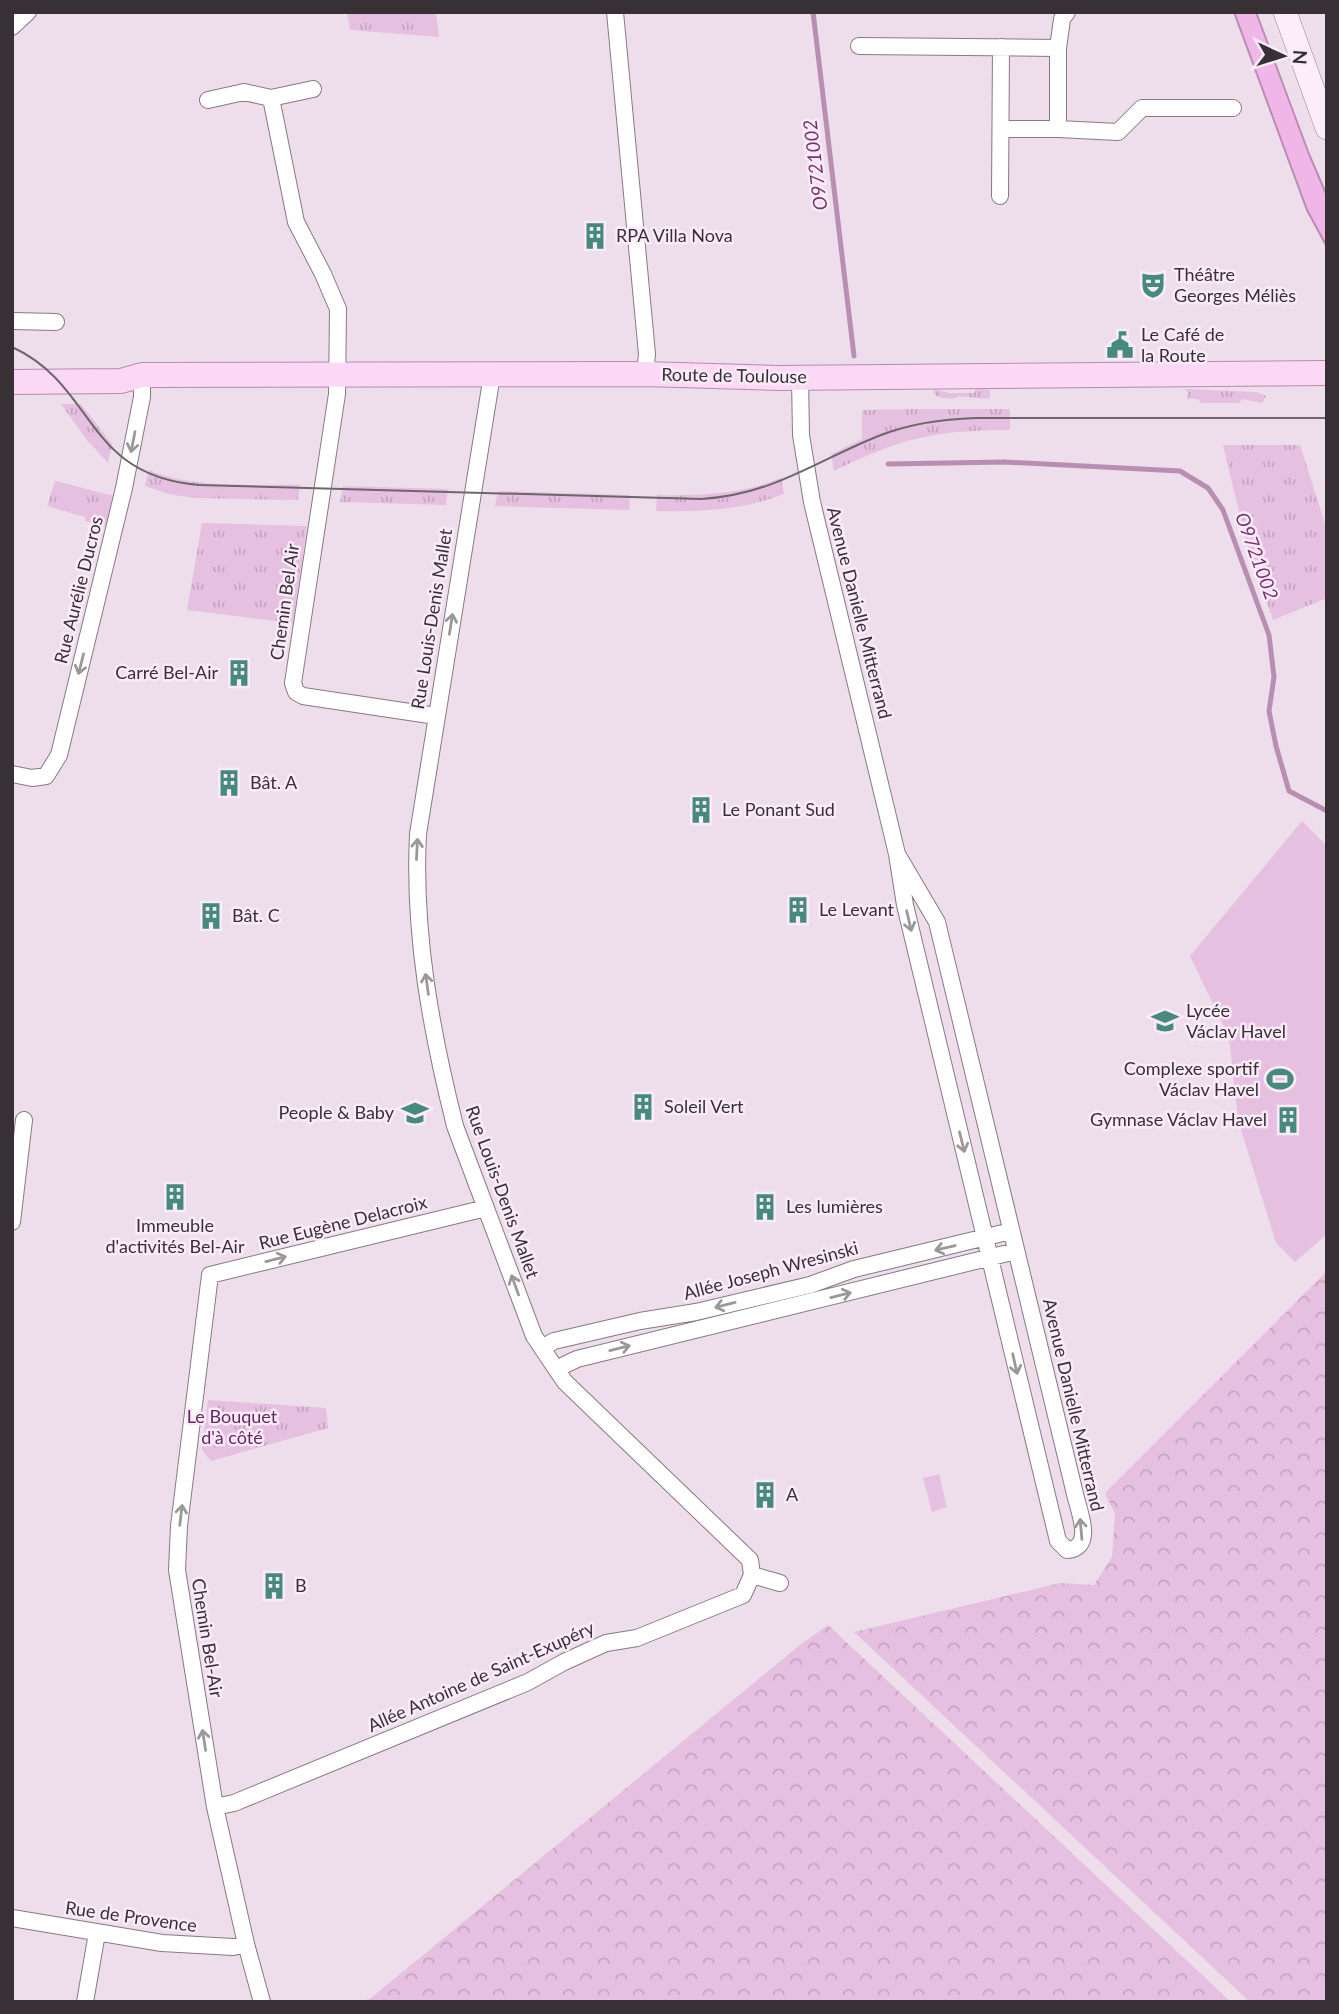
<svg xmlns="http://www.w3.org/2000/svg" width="1339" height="2014" font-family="Lato,sans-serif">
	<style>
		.grass { fill: url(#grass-tufts) }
		.forest { fill: url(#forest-crowns) }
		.pitch { fill: #e6c0e0 }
		.water { fill: #f0b6e8; stroke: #b88eb3; stroke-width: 2 }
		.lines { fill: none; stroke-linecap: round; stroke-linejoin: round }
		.stream { stroke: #b88eb3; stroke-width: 5 }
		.street-casing { stroke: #887985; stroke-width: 18 }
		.secondary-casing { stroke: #887985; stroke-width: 24 }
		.primary-casing { stroke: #b48daf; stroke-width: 26 }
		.street { stroke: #fff; stroke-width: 16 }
		.secondary { stroke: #fdecfa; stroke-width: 23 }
		.primary { stroke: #fbd9f6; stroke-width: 24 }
		.tram { stroke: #6f666d; stroke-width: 2 }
		.oneway { stroke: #9b989a }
		.labels { text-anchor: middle; stroke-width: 5; stroke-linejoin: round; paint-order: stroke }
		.poi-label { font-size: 18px; fill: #373136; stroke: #fbebf8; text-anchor: start }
		.street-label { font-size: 18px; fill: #373136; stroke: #fbebf8 }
		.park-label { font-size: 18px; fill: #682662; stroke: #fbebf8 }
		.water-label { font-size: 19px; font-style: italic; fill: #773471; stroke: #fbebf8 }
	</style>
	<defs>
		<pattern id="grass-tufts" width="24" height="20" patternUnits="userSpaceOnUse" patternTransform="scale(1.75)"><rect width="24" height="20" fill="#e6c0e0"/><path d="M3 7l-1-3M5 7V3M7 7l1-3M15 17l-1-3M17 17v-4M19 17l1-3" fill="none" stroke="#c6a5c1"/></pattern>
		<pattern id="forest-crowns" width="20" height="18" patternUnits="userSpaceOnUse" patternTransform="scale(1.75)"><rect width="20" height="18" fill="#e6c0e0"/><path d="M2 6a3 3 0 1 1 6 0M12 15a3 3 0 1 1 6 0" fill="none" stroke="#c6a5c1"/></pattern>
	</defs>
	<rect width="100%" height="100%" fill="#eedeeb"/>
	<path class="grass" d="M347 12H436L439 37 350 30Z
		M934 389 950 393H974L976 389 990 390V397L988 399 957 396 956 398C947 399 940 399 934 394Z
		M1185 389 1257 392 1266 396 1262 403 1242 399 1239 403H1201L1198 399H1187L1188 393Z
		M61 404H81L112 444 108 463 87 440Z
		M912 409H1010V430C936 430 901 438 834 471L831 454 862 439V410Z
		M1223 445H1300L1327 530V598L1273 620 1247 545Z
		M149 470C192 489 253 484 300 485L298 500 194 498 169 494 145 486Z
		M781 478 784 494C743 510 700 512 656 511L657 495C700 496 741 494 781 478Z
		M55 481 114 496 107 526 85 521V517L47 506Z
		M343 486 448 489 446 505 340 502Z
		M498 491 630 495 629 510 495 506Z
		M202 523 307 526 293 623 187 610Z
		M208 1400 326 1408 328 1428 211 1461 202 1450Z"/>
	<path class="forest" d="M1327 1271V2002H1250L854 1632 1060 1583 1094 1585 1112 1557 1115 1514 1105 1493Z
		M828 1625 1231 2002H361L371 1998 800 1645Z"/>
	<path class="pitch" d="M1302 821 1327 846V1234L1295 1262 1276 1243 1238 1120 1229 1037 1190 956Z
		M939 1474 947 1507 932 1512 923 1478Z"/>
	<path class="water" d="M1234 12H1256L1309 154 1327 196V247L1307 210Z"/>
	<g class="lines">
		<path class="stream" d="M813 12 854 356
			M888 464 1004 462 1180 471 1208 488 1223 510 1269 635 1274 677 1269 711 1276 746 1289 791 1327 811"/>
		<defs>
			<path id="street" d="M615 12 647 354 645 374
				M12 27 28 12
				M859 46 1058 48 1062 19 1067 12
				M313 89 271 98 296 222 323 274 338 309 337 394 293 683 296 692 303 696 436 716
				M208 100 244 92 271 98
				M1001 129H1058V48
				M1058 129 1118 132 1142 108H1233
				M1000 196 1001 47
				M12 321 56 322
				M800 378 801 435 812 502 897 854 905 905 1058 1541 1067 1550C1095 1548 1079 1512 1075 1494L937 922 897 854
				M12 774 32 778 46 776 59 755 124 488 142 397V375
				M12 1222 24 1120
				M542 1348 554 1341 640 1321 696 1312 810 1285 854 1269 1011 1231
				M556 1369 577 1359 1016 1251
				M752 1575 780 1583
				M215 1807 234 1803 528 1682 564 1662 606 1643 637 1638 743 1595 752 1575 750 1560 565 1382 556 1369 534 1336 455 1126C431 1030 413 933 418 834L492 375
				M12 1918 162 1943 233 1947 246 1944
				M85 2002 97 1933
				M262 2002 246 1944 215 1807 177 1570 179 1526 210 1275 486 1208"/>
			<path id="secondary" d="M1285 12 1327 128"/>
			<path id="primary" d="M12 382 121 381 142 375 645 374 778 378 1327 373"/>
		</defs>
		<use href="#street" class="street-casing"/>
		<use href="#secondary" class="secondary-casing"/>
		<use href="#primary" class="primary-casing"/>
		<use href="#street" class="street"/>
		<use href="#secondary" class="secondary"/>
		<use href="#primary" class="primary"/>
		<path class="tram" d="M12 347C97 386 83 475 199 485L701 499C773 495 817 460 881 435 912 423 944 419 976 418H1327"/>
	</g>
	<defs><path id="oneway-shaft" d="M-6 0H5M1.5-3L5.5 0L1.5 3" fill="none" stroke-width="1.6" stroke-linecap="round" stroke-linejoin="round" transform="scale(1.75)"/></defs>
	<g class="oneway">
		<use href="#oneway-shaft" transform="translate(133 442) rotate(101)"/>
		<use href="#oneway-shaft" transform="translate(451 624) rotate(-81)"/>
		<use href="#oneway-shaft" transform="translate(81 664) rotate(104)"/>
		<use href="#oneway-shaft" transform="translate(417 849) rotate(-87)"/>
		<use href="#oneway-shaft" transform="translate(909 921) rotate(77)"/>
		<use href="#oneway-shaft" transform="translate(427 984) rotate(-98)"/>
		<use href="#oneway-shaft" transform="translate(962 1142) rotate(76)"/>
		<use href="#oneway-shaft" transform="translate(945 1248) rotate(167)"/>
		<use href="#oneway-shaft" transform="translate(276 1259) rotate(-14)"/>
		<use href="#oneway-shaft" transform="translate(515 1285) rotate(-110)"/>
		<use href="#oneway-shaft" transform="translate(841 1295) rotate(-14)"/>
		<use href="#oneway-shaft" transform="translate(725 1305) rotate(166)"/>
		<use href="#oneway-shaft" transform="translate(620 1348) rotate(-14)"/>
		<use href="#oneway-shaft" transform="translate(1015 1364) rotate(77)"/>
		<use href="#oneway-shaft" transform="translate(181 1515) rotate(-83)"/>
		<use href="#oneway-shaft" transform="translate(1081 1529) rotate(-95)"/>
		<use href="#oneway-shaft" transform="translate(204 1740) rotate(-99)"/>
	</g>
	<defs>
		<symbol id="building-bare" viewBox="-9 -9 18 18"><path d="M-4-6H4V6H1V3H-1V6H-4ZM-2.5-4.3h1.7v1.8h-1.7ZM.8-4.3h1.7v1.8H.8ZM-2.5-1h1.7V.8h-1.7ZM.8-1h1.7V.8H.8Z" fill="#468a7e" stroke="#fbebf8" stroke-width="2.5" paint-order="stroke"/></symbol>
		<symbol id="theatre-bare" viewBox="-9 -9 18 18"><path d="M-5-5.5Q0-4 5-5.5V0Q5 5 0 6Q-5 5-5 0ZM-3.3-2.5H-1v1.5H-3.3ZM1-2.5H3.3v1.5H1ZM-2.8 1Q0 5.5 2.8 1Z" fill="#468a7e" stroke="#fbebf8" stroke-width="2.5" paint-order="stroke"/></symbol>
		<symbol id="civic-bare" viewBox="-9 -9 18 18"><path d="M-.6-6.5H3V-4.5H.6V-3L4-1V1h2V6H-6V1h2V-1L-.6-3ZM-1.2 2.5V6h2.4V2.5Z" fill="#468a7e" stroke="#fbebf8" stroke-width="2.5" paint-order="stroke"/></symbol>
		<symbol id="school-bare" viewBox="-9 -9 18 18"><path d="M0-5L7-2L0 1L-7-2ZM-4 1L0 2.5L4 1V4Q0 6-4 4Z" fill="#468a7e" stroke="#fbebf8" stroke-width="2.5" paint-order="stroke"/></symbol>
		<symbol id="stadium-bare" viewBox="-9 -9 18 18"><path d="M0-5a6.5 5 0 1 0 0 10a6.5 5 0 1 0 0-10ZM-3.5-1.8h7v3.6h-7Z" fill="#468a7e" stroke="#fbebf8" stroke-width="2.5" paint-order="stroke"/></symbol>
	</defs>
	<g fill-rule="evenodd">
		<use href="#building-bare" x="576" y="217" width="38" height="38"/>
		<use href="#theatre-bare" x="1134" y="266" width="38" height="38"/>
		<use href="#civic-bare" x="1101" y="326" width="38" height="38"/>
		<use href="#building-bare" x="220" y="654" width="38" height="38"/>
		<use href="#building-bare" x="210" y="764" width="38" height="38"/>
		<use href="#building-bare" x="682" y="791" width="38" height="38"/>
		<use href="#building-bare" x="779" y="891" width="38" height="38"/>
		<use href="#building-bare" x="192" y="897" width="38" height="38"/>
		<use href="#school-bare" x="1146" y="1002" width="38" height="38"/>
		<use href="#stadium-bare" x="1261" y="1060" width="38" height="38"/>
		<use href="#building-bare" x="624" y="1088" width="38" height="38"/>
		<use href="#school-bare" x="396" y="1094" width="38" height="38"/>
		<use href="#building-bare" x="1269" y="1101" width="38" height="38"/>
		<use href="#building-bare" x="156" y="1178" width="38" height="38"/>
		<use href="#building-bare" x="746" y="1188" width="38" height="38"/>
		<use href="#building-bare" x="746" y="1476" width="38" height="38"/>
		<use href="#building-bare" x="255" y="1567" width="38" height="38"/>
	</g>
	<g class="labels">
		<g class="poi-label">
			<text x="616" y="242">RPA Villa Nova</text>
			<text x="1174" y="281">Théâtre<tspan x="1174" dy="21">Georges Méliès</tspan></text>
			<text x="1141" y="341">Le Café de<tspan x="1141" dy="21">la Route</tspan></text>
			<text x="218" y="679" text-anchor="end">Carré Bel-Air</text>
			<text x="250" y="789">Bât. A</text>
			<text x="722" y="816">Le Ponant Sud</text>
			<text x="819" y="916">Le Levant</text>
			<text x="232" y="922">Bât. C</text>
			<text x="1186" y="1017">Lycée<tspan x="1186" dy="21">Václav Havel</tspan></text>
			<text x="1259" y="1075" text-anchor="end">Complexe sportif<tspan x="1259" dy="21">Václav Havel</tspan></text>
			<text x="664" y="1113">Soleil Vert</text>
			<text x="394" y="1119" text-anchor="end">People &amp; Baby</text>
			<text x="1267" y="1126" text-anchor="end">Gymnase Václav Havel</text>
			<text x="786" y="1213">Les lumières</text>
			<text x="175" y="1232" text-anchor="middle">Immeuble<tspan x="175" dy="21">d'activités Bel-Air</tspan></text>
			<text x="786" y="1501">A</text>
			<text x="295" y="1592">B</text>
		</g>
		<g class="street-label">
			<text transform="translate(734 376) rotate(1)" y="6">Route de Toulouse</text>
			<text transform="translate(79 590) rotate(-76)" y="6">Rue Aurélie Ducros</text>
			<text transform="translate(285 602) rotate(-82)" y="6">Chemin Bel Air</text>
			<text transform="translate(859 613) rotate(76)" y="6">Avenue Danielle Mitterrand</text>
			<text transform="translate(432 619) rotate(-81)" y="6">Rue Louis-Denis Mallet</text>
			<text transform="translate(502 1192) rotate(70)" y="6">Rue Louis-Denis Mallet</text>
			<text transform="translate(343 1223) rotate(-14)" y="6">Rue Eugène Delacroix</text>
			<text transform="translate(771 1271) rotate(-15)" y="6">Allée Joseph Wresinski</text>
			<text transform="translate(1073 1405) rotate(77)" y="6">Avenue Danielle Mitterrand</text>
			<text transform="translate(207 1638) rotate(81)" y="6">Chemin Bel-Air</text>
			<text transform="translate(481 1677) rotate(-24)" y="6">Allée Antoine de Saint-Exupéry</text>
			<text transform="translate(131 1917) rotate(8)" y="6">Rue de Provence</text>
		</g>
		<g class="park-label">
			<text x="232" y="1423">Le Bouquet<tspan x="232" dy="21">d'à côté</tspan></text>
		</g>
		<g class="water-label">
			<text transform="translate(815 165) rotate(-97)" y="7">O9721002</text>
			<text transform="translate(1257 556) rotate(70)" y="7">O9721002</text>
		</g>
	</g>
	<rect width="1339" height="2014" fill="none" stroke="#373136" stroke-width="28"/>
	<g transform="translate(1283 56) rotate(94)" stroke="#fbebf8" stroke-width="5" paint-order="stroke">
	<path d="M0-5L12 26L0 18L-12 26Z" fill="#373136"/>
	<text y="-10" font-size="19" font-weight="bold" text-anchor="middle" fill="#373136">N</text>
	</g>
</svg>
